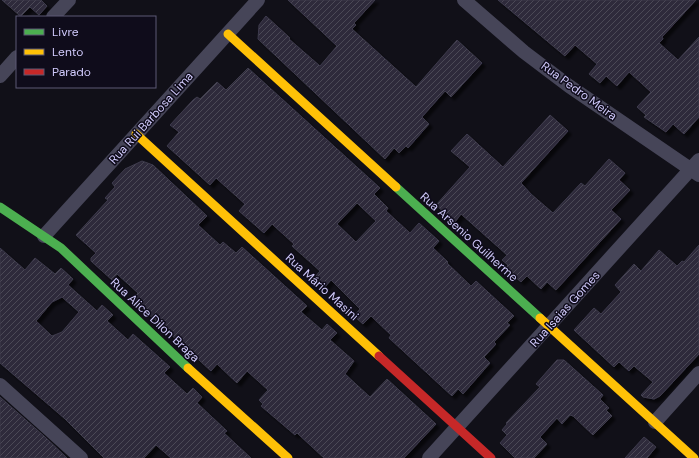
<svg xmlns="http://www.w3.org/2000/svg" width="699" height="458" font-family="'DM Sans',sans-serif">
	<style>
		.building { fill: url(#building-hatch); stroke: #3d3a4c; fill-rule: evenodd; filter: url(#shadow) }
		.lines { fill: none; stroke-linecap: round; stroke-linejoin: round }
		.street { stroke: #464558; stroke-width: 14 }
		.fast { stroke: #4caf50; stroke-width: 9 }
		.slow { stroke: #ffc107; stroke-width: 9 }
		.jam { stroke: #c62828; stroke-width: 9 }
		.labels { text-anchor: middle; stroke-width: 3; stroke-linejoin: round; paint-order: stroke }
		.street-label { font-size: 12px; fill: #d0cafb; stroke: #0f0c1b }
	</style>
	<defs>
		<pattern id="building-hatch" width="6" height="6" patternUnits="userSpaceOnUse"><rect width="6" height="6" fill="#2f2c3a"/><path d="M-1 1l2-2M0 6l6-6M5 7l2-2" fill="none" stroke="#4c4957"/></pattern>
		<filter id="shadow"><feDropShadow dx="3.5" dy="3.5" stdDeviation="1" flood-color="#0009"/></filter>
	</defs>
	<rect width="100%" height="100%" fill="#111018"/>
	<path class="building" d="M2 0H41L47 6 39 15 30 7 22 15H19Z
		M288 0H375L354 23 356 25 352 29 416 87 457 40 482 63 451 97 445 91 422 117 429 124 408 148 406 146 399 153 394 148 385 159 258 39 259 25 266 16 290 38 289 39 320 66 337 46Z
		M498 0H696L662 37 663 39 659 43 678 60 699 37V117L684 134 673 124 666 132 644 117 646 115 637 107 651 92 629 72 617 86 606 76 600 83 589 74 597 64 575 45 565 56Z
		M248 68 380 188 374 194 388 208 386 211 410 233 419 223 439 241 433 248 448 262 447 263 471 286 476 281 514 316 507 323 510 325 494 342 496 344 484 357 490 363 463 394 458 389 452 396 389 338 391 335 371 316 363 324 354 316 360 309 331 280 324 288 314 278 320 271 292 246 294 244 272 224 264 233 239 211 245 204 216 178 210 185 167 146 179 132 170 125 193 100 197 97 200 99 217 82 226 90ZM357 203 376 221 356 242 337 224Z
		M550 115 568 131 521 183 531 194 553 213 581 183 585 186 609 159 625 173 619 180 630 190 611 210 621 219 556 290 547 282 541 289 527 276 521 282 505 268 508 265 502 260 507 255 461 214 455 222 436 205 470 167 451 151 467 134 503 167Z
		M142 161 153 165 207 216 198 225 220 245 223 242 236 253 242 247 307 306 301 312 322 330 327 324 337 333 330 340 354 361 345 374 370 397 387 379 436 424 404 458H324L297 433 295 435 261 406 263 404 259 400 268 390 247 371 237 383 217 364 211 371 132 299 138 293 117 274 112 280 91 261V258L96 253 76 235 108 200 105 198 115 187 112 183 125 169Z
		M699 245V354L660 396 654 399 643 397 641 395 653 382 634 366 629 371 619 362 614 367 574 330 594 308 601 314 621 292 615 285 634 264 641 271 659 250 677 266 682 261 684 262Z
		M0 248 25 270 35 258 55 274 61 268 73 279 68 285 97 311 102 305 113 315 107 321 128 340 133 334 170 367 164 373 187 394 193 388 202 397 197 403 227 431 224 433 251 458H171L156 445 144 458H104L64 418 0 363ZM62 297 79 312 62 332 52 336 36 321 52 302Z
		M557 360H564L603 395 600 399 609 408 606 410 612 416 593 435 573 416 570 415 562 424 557 418 540 437 547 444 534 458H515L500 443 507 435 502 430 507 424 506 423 540 387 536 384Z
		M0 397 45 437 67 458H0Z
		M644 437 656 447 647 458H625Z"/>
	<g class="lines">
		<path class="street" d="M464 0 524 52 569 86 699 175
			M53 17 69 0
			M0 76 17 57
			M44 236 258 0
			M0 385 81 458
			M655 422 699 373
			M429 458 699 160"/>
		<path class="fast" d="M396 187 540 318
			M0 207 61 248 188 368"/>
		<path class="slow" d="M228 34 396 187
			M136 134 379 356
			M540 318 694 458
			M188 368 288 458"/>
		<path class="jam" d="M379 356 491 458"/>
	</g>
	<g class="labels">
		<g class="street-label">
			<text transform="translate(579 91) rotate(36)" y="4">Rua Pedro Meira</text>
			<text transform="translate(151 118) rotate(-48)" y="4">Rua Rui Barbosa Lima</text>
			<text transform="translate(469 237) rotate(42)" y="4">Rua Arsenio Guilherme</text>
			<text transform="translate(322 287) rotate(42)" y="4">Rua Mário Masini</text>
			<text transform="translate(565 309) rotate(-48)" y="4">Rua Isaias Gomes</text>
			<text transform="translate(155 320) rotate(43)" y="4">Rua Alice Dilon Braga</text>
		</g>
	</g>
	<rect x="16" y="16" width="140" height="72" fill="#0f0c1b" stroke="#5c5875"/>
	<rect x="24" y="29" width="20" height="6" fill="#4caf50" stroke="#5c5875"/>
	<text x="52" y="36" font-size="12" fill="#d0cafb">Livre</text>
	<rect x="24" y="49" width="20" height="6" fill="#ffc107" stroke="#5c5875"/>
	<text x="52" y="56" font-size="12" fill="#d0cafb">Lento</text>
	<rect x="24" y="69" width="20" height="6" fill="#c62828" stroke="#5c5875"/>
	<text x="52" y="76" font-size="12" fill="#d0cafb">Parado</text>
</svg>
